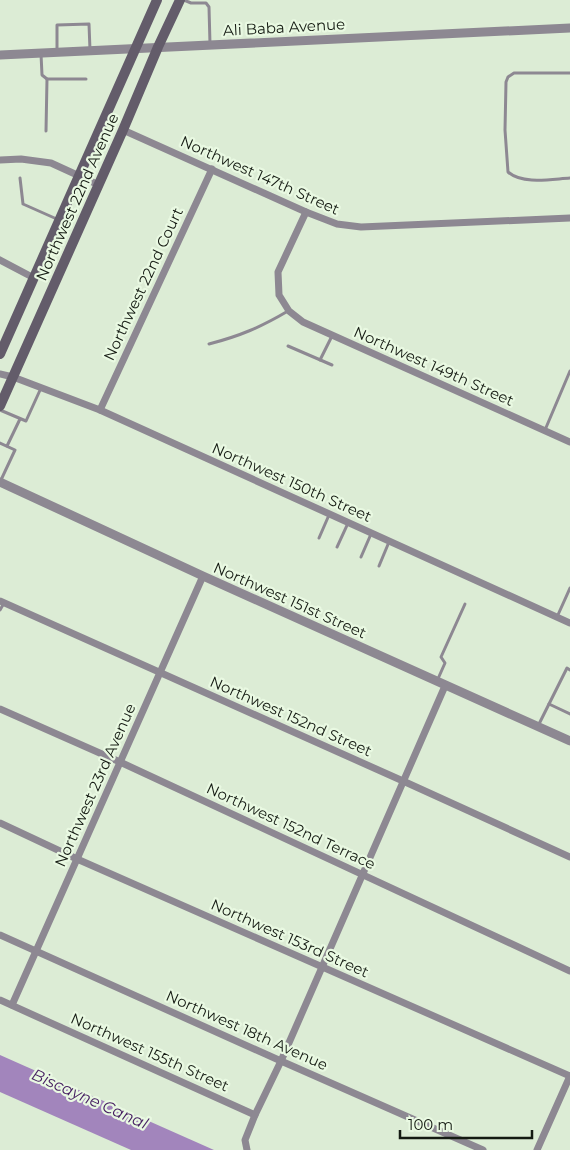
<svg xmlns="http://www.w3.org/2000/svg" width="570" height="1150" font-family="Montserrat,sans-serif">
<rect width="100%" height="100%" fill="#dcecd5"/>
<path fill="#a285bc" d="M 0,1055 L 214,1150 L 131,1150 L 0,1092 Z"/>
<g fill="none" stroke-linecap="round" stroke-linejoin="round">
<g stroke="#8d8892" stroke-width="3">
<path d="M 184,0 L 191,3 L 206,3 L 209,7 L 210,44"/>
<path d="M 57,51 L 57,25 L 89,24 L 90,50"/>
<path d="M 41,54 L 42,75 L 47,79"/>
<path d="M 570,73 L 514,73 L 508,77 L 506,82 L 505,130 L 508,172 C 523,185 552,179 570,178"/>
<path d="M 46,131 L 47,79 L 86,79"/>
<path d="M 20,178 L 23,204 L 59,220"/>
<path d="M 209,344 C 240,336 261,327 288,311"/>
<path d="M 288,346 L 332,365"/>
<path d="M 320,360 L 332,336"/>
<path d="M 0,410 L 26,421 L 41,388"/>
<path d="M 545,430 L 570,371"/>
<path d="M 0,443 L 15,450 L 0,482"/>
<path d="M 7,446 L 20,419"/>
<path d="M 319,538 L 329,515"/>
<path d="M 337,547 L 348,523"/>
<path d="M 361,557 L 371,534"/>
<path d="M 379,566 L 389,542"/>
<path d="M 0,610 L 4,603"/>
<path d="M 557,617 L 570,588"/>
<path d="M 437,681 L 445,663 L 441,657 L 465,604"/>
<path d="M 549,704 L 570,714"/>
<path d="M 538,726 L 567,668 L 570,670"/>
</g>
<g stroke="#8d8892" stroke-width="7">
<path d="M 123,130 L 306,212 L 337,224 L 361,227 L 570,218"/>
<path d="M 0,160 L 21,159 L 51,163 L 99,185"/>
<path d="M 306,212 L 278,272 L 279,295 L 289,311 L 303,322 L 570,442"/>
<path d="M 0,260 L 34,278"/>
<path d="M 0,374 L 13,377 L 100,410 L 570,623"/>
<path d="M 100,410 L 212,169"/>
<path d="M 0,601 L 403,781 L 570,857"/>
<path d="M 0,709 L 120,762 L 570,971"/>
<path d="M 0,823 L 77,859 L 570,1076"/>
<path d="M 0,935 L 281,1061 L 483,1150"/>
<path d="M 0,1000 L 255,1115"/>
<path d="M 12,1005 L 203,576"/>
<path d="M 247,1150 L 245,1140 L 255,1115 L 281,1061 L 445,686"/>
<path d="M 537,1150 L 570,1076"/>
</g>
<g stroke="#8d8892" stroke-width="9">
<path d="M 0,55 L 570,28"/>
<path d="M 0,482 L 203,576 L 570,741"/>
</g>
<g stroke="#635c6a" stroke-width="10">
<path d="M 0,354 L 157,0"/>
<path d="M 0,406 L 123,130 L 158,47 L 180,0"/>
</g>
</g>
<g text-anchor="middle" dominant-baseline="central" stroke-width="4.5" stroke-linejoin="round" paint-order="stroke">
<g font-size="15" fill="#141a12" stroke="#e9f9e2">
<text transform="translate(284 27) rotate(-3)">Ali Baba Avenue</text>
<text transform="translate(260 175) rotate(24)">Northwest 147th Street</text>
<text transform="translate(77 197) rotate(-66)">Northwest 22nd Avenue</text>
<text transform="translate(143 284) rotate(-65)">Northwest 22nd Court</text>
<text transform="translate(434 366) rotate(24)">Northwest 149th Street</text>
<text transform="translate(292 482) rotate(24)">Northwest 150th Street</text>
<text transform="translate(290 600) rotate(24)">Northwest 151st Street</text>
<text transform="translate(291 716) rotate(24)">Northwest 152nd Street</text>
<text transform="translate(95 785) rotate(-66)">Northwest 23rd Avenue</text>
<text transform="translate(291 826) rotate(25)">Northwest 152nd Terrace</text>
<text transform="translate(290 938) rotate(24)">Northwest 153rd Street</text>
<text transform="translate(247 1030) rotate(24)">Northwest 18th Avenue</text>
<text transform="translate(150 1052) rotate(24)">Northwest 155th Street</text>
</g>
<g font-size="16" font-style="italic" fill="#441c60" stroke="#e9f9e2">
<text transform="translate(90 1099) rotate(24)">Biscayne Canal</text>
</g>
</g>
<path d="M400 1130v8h132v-8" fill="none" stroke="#141a12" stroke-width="2.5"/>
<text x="408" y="1130" font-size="15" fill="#141a12" stroke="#e9f9e2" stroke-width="4" paint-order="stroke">100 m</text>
</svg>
